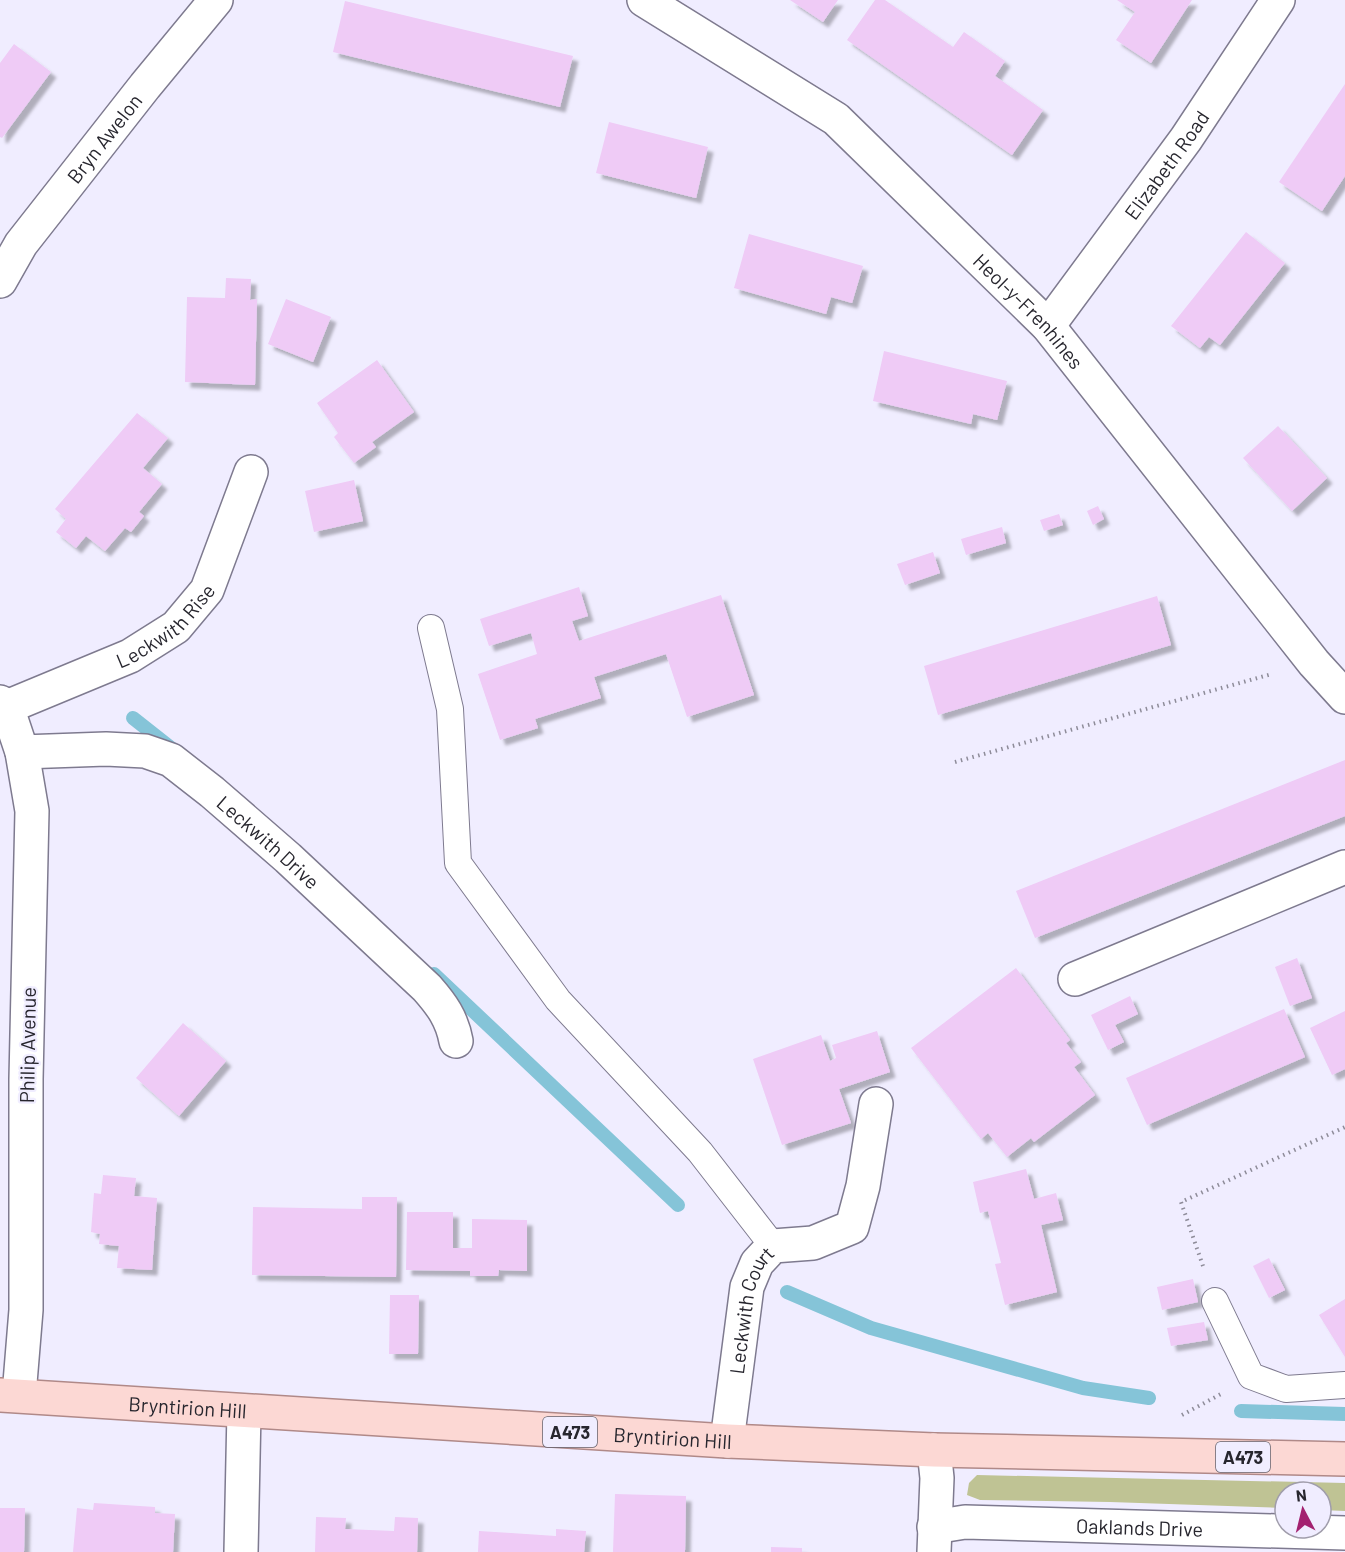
<svg xmlns="http://www.w3.org/2000/svg" width="1345" height="1552" font-family="Barlow,sans-serif">
<defs>
<filter id="shadow"><feDropShadow dx="5.5" dy="5.5" stdDeviation="1.5" flood-color="#0004"/></filter>
</defs>
<rect width="100%" height="100%" fill="#f0edff"/>
<path fill="#bfc394" d="M 977,1475 L 1345,1483 L 1345,1511 L 1321,1510 L 1321,1492 L 1285,1492 L 1285,1508 L 1110,1502 L 980,1500 L 967,1495 L 969,1483 Z"/>
<g fill="none" stroke-linecap="round" stroke-linejoin="round">
<g stroke="#85c4d8" stroke-width="14">
<path d="M 133,718 L 171,748"/>
<path d="M 434,974 L 678,1205"/>
<path d="M 787,1292 L 871,1328 L 1083,1388 L 1149,1398"/>
<path d="M 1241,1411 L 1345,1414"/>
</g>
</g>
<g fill="#efcbf6" filter="url(#shadow)">
<path d="M 790,0 L 838,0 L 823,22 Z"/>
<path d="M 875,0 L 885,0 L 953,47 L 964,32 L 1005,61 L 995,76 L 1043,110 L 1012,155 L 847,40 Z"/>
<path d="M 1117,0 L 1192,0 L 1151,63 L 1116,40 L 1135,12 Z"/>
<path d="M 345,1 L 573,56 L 560,107 L 333,52 Z"/>
<path d="M 14,44 L 51,72 L 2,138 L 0,137 L 0,63 Z"/>
<path d="M 1345,84 L 1345,176 L 1322,211 L 1279,182 Z"/>
<path d="M 609,122 L 708,147 L 696,198 L 596,173 Z"/>
<path d="M 1246,232 L 1285,263 L 1220,345 L 1209,337 L 1200,348 L 1171,326 Z"/>
<path d="M 749,234 L 863,266 L 852,303 L 831,297 L 826,314 L 734,288 Z"/>
<path d="M 226,278 L 251,279 L 250,300 L 257,299 L 255,385 L 185,382 L 187,297 L 225,298 Z"/>
<path d="M 286,299 L 331,317 L 313,362 L 268,344 Z"/>
<path d="M 884,351 L 1007,381 L 997,420 L 973,414 L 971,424 L 873,401 Z"/>
<path d="M 377,360 L 414,412 L 372,442 L 376,447 L 354,463 L 334,437 L 338,433 L 317,403 Z"/>
<path d="M 137,413 L 168,438 L 143,468 L 162,484 L 139,512 L 144,516 L 131,532 L 125,528 L 105,551 L 86,536 L 76,548 L 56,532 L 66,519 L 55,509 Z"/>
<path d="M 1278,426 L 1327,478 L 1292,511 L 1243,458 Z"/>
<path d="M 354,480 L 363,521 L 314,532 L 305,491 Z"/>
<path d="M 1098,506 L 1104,519 L 1093,525 L 1087,511 Z"/>
<path d="M 1059,514 L 1063,525 L 1044,531 L 1040,520 Z"/>
<path d="M 1002,527 L 1006,543 L 966,555 L 961,539 Z"/>
<path d="M 933,552 L 940,573 L 905,585 L 897,564 Z"/>
<path d="M 579,587 L 588,616 L 572,621 L 579,641 L 721,595 L 754,695 L 687,717 L 666,654 L 594,677 L 601,698 L 535,719 L 538,728 L 500,740 L 478,674 L 537,654 L 531,633 L 489,646 L 480,619 Z"/>
<path d="M 1157,596 L 1171,645 L 938,715 L 924,666 Z"/>
<path d="M 1345,760 L 1345,816 L 1035,938 L 1016,891 Z"/>
<path d="M 1297,958 L 1312,998 L 1290,1006 L 1275,967 Z"/>
<path d="M 1016,968 L 1070,1040 L 1066,1043 L 1081,1062 L 1074,1067 L 1095,1095 L 1034,1142 L 1031,1138 L 1007,1157 L 988,1133 L 981,1139 L 911,1048 Z"/>
<path d="M 1130,996 L 1138,1014 L 1115,1025 L 1124,1042 L 1108,1050 L 1091,1015 Z"/>
<path d="M 1284,1009 L 1305,1057 L 1147,1125 L 1126,1078 Z"/>
<path d="M 1345,1011 L 1345,1069 L 1332,1075 L 1310,1028 Z"/>
<path d="M 183,1023 L 226,1061 L 179,1116 L 136,1078 Z"/>
<path d="M 877,1031 L 890,1072 L 839,1089 L 851,1123 L 782,1145 L 753,1059 L 821,1035 L 830,1061 L 836,1058 L 832,1045 Z"/>
<path d="M 1026,1169 L 1034,1199 L 1056,1193 L 1063,1220 L 1041,1225 L 1057,1292 L 1005,1305 L 995,1264 L 1001,1263 L 988,1211 L 980,1213 L 973,1182 Z"/>
<path d="M 103,1175 L 136,1178 L 134,1196 L 157,1198 L 152,1270 L 117,1268 L 119,1246 L 99,1244 L 100,1234 L 91,1232 L 94,1193 L 101,1194 Z"/>
<path d="M 362,1197 L 397,1197 L 396,1277 L 252,1275 L 253,1207 L 362,1209 Z"/>
<path d="M 407,1212 L 453,1212 L 453,1248 L 472,1248 L 472,1219 L 527,1220 L 527,1271 L 499,1270 L 498,1276 L 470,1276 L 470,1271 L 406,1270 Z"/>
<path d="M 1269,1258 L 1285,1290 L 1269,1298 L 1253,1266 Z"/>
<path d="M 1193,1279 L 1198,1302 L 1162,1310 L 1157,1287 Z"/>
<path d="M 390,1295 L 419,1295 L 418,1354 L 389,1354 Z"/>
<path d="M 1345,1299 L 1345,1357 L 1319,1315 Z"/>
<path d="M 1204,1322 L 1208,1340 L 1171,1346 L 1167,1328 Z"/>
<path d="M 615,1494 L 686,1496 L 685,1552 L 613,1552 Z"/>
<path d="M 94,1503 L 155,1507 L 155,1513 L 175,1514 L 173,1552 L 73,1552 L 77,1508 L 93,1510 Z"/>
<path d="M 0,1508 L 25,1508 L 24,1552 L 0,1552 Z"/>
<path d="M 316,1517 L 346,1518 L 345,1529 L 394,1531 L 395,1517 L 418,1518 L 417,1552 L 315,1552 Z"/>
<path d="M 556,1529 L 586,1531 L 584,1552 L 478,1552 L 479,1531 L 556,1536 Z"/>
<path d="M 771,1547 L 802,1548 L 802,1552 L 771,1552 Z"/>
</g>
<g fill="none" stroke-linecap="round" stroke-linejoin="round">
<g stroke="#7e7a8f" stroke-width="28">
<g id="lane">
<path d="M 431,628 L 450,709 L 458,863 L 558,1000 L 700,1152 L 773,1246"/>
<path d="M 1215,1301 L 1251,1376 L 1286,1389 L 1345,1385"/>
</g>
</g>
<g stroke="#7e7a8f" stroke-width="36">
<g id="street">
<path id="s1" d="M 644,0 L 836,119 L 1048,326 L 1314,663 L 1345,697"/>
<path id="s2" d="M 0,281 L 21,244 L 145,86 L 216,0"/>
<path id="s3" d="M 1048,326 L 1186,139 L 1278,0"/>
<path d="M 0,702 L 7,707 L 22,752 L 32,811 L 26,1079 L 26,1310 L 19,1395"/>
<path id="s4" d="M 7,707 L 130,656 L 176,627 L 207,590 L 251,472"/>
<path id="s5" d="M 22,752 L 106,749 L 145,751 L 171,760 L 212,792 L 288,858 L 427,988 C 442,1005 452,1019 456,1041"/>
<path d="M 1075,979 L 1345,867"/>
<path id="s6" d="M 727,1441 L 747,1287 L 757,1263 L 773,1246 L 813,1243 L 852,1227 L 863,1186 L 876,1104"/>
<path d="M 934,1450 L 937,1478 L 934,1552"/>
<path id="s7" d="M 934,1527 L 965,1522 L 1345,1533"/>
<path d="M 241,1552 L 244,1411"/>
</g>
</g>
<g stroke="#b08988" stroke-width="36">
<g id="primary">
<path id="s8" d="M 0,1395 L 727,1441 L 934,1450 L 1345,1459"/>
</g>
</g>
<g stroke="#8e8c99" stroke-width="4" stroke-dasharray="1.5 4.5" stroke-linecap="butt">
<path d="M 955,762 L 1272,674"/>
<path d="M 1203,1266 L 1181,1202 L 1345,1127"/>
<path d="M 1182,1415 L 1221,1394"/>
</g>
<use href="#lane" stroke="#fff" stroke-width="26"/>
<use href="#street" stroke="#fff" stroke-width="33"/>
<use href="#primary" stroke="#fcd8d4" stroke-width="33"/>
</g>
<g text-anchor="middle" dominant-baseline="central" stroke-width="4.5" stroke-linejoin="round" paint-order="stroke">
<g fill="#f0edff" stroke="#63626d" stroke-width="1.5">
<rect x="543" y="1417" width="54" height="30" rx="4.5"/>
<rect x="1216" y="1442" width="54" height="30" rx="4.5"/>
</g>
<g font-size="18" font-weight="bold" fill="#27262e">
<text x="570" y="1432">A473</text>
<text x="1243" y="1457">A473</text>
</g>
<g font-size="20" fill="#27262e" stroke="#f0edff">
<text stroke="none"><textPath href="#s2" startOffset="177">Bryn Awelon</textPath></text>
<text stroke="none"><textPath href="#s3" startOffset="200">Elizabeth Road</textPath></text>
<text stroke="none"><textPath href="#s1" startOffset="498">Heol-y-Frenhines</textPath></text>
<text stroke="none"><textPath href="#s4" startOffset="180">Leckwith Rise</textPath></text>
<text stroke="none"><textPath href="#s5" startOffset="278">Leckwith Drive</textPath></text>
<text transform="translate(27 1045) rotate(-89)">Philip Avenue</text>
<text stroke="none"><textPath href="#s6" startOffset="134">Leckwith Court</textPath></text>
<text stroke="none"><textPath href="#s8" startOffset="188">Bryntirion Hill</textPath></text>
<text stroke="none"><textPath href="#s8" startOffset="674">Bryntirion Hill</textPath></text>
<text stroke="none"><textPath href="#s7" startOffset="206">Oaklands Drive</textPath></text>
</g>
</g>
<g transform="translate(1303 1510) rotate(353)"><circle r="28" fill="#f0edff" stroke="#a09dab" stroke-width="1.5"/>
<path d="M0-4.5L10 22L0 15L-10 22Z" fill="#a32170"/>
<text y="-9" font-size="16" font-weight="bold" text-anchor="middle" fill="#27262e">N</text>
</g>
</svg>
